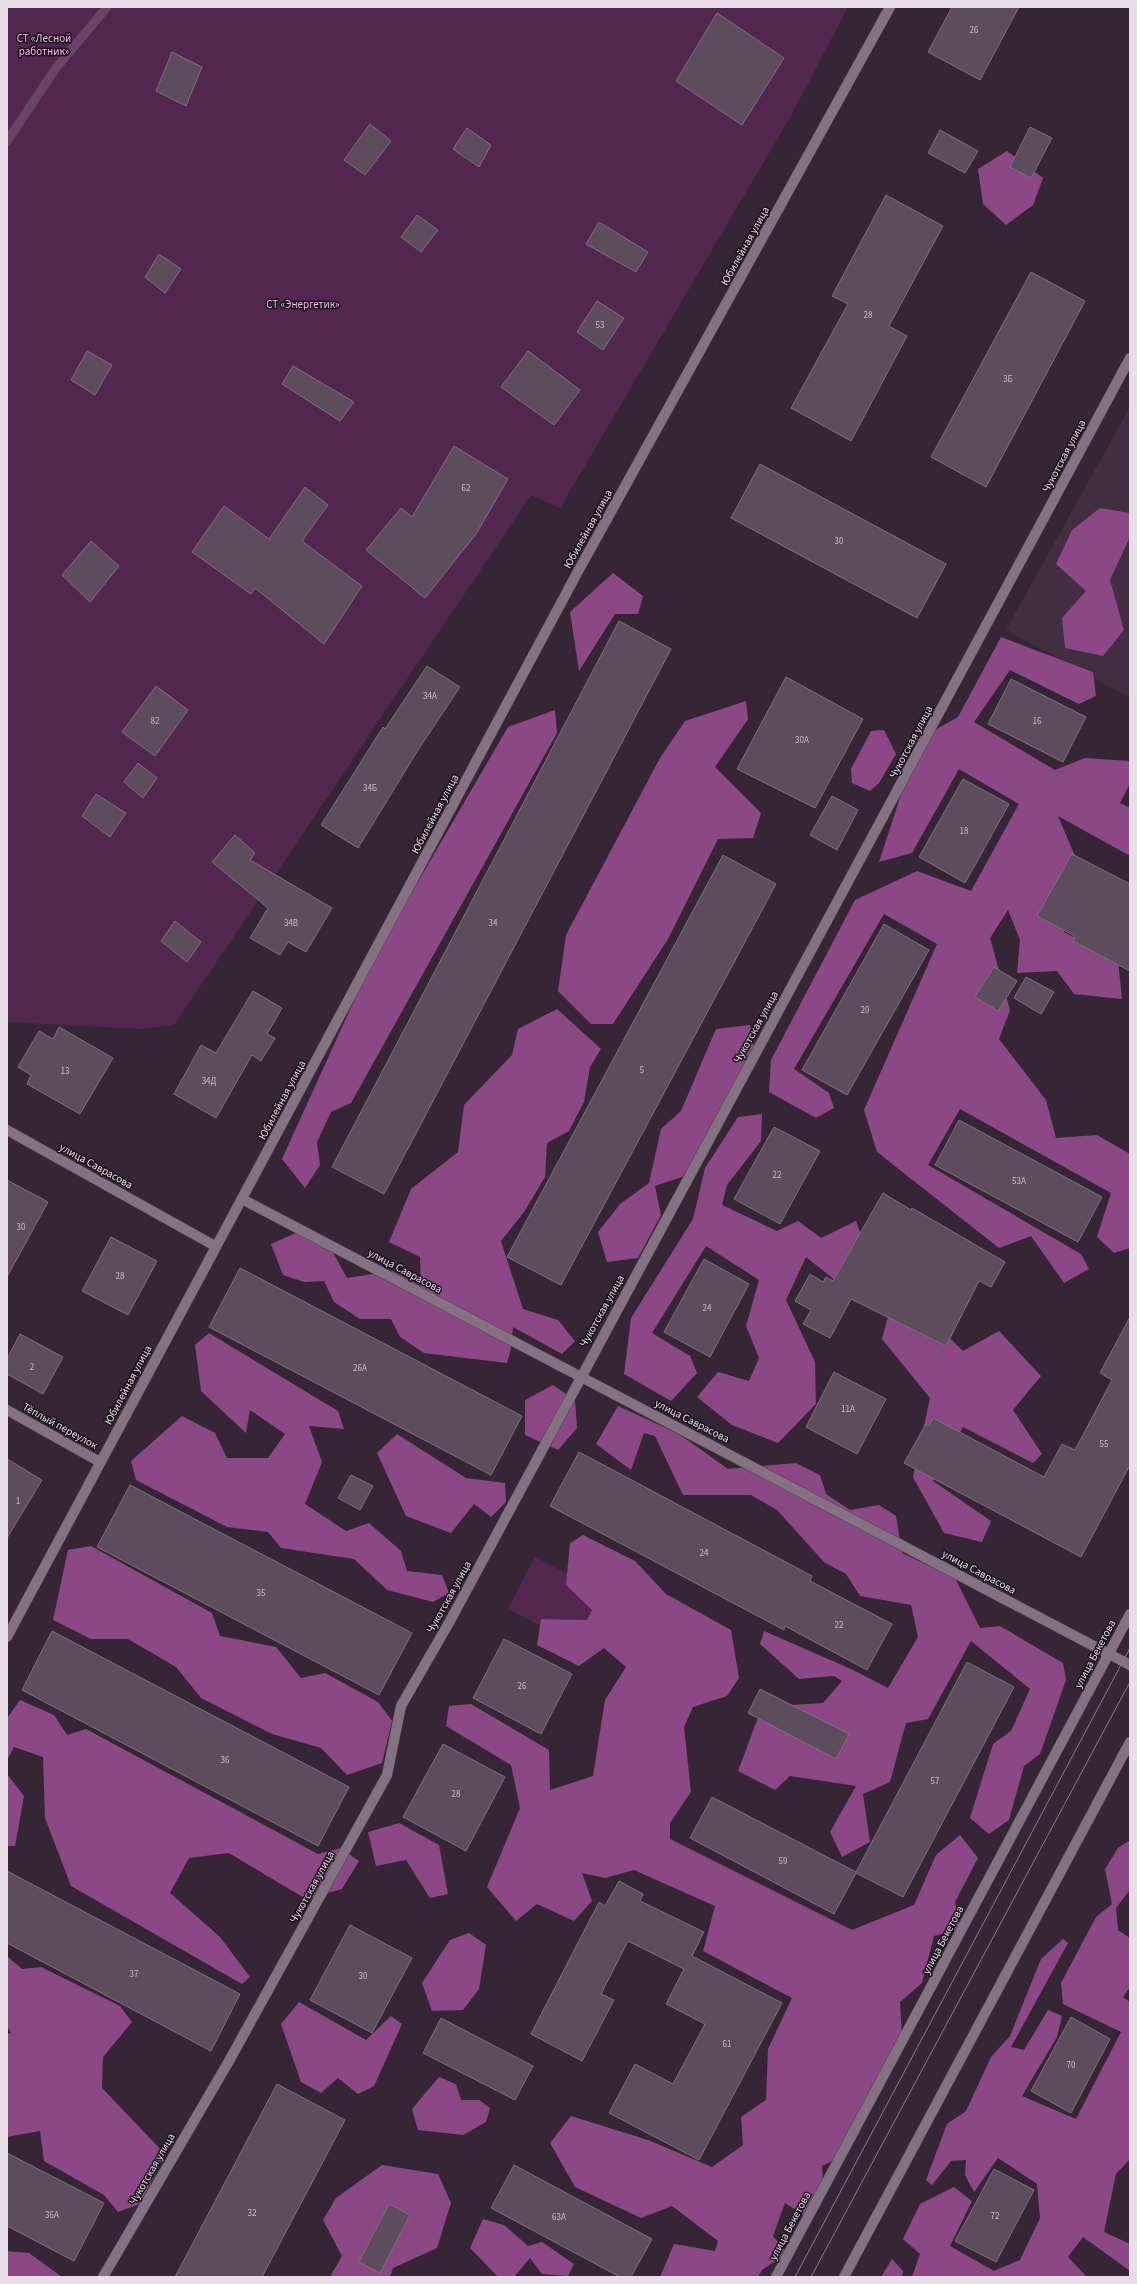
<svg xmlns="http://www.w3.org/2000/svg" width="1137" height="2284" font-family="'Source Sans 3',sans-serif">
<rect width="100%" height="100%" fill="#362635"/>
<path fill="#432d41" d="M 1130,407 L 1130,698 L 1006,630 Z"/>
<g fill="#52264f">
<path d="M 7,7 L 848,7 L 792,114 L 560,508 L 531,495 L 174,1025 L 141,1029 L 7,1022 Z"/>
<path d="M 535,1557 L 615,1598 L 587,1650 L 508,1609 Z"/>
</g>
<g fill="#8c4787">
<path d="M 1007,151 L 1043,178 L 1033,205 L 1006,225 L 983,204 L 978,169 Z"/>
<path d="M 1100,508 L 1130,513 L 1130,537 L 1110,580 L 1124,630 L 1103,656 L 1065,648 L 1062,618 L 1086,591 L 1056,564 L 1072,530 Z"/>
<path d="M 613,573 L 643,596 L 638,614 L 615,614 L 579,671 L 570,612 Z"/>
<path d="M 1001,637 L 1093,672 L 1096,696 L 1079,704 L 1010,670 L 974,722 L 1055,770 L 1085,758 L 1130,761 L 1130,784 L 1120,803 L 1130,808 L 1130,856 L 1058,816 L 1075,856 L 1061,882 L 1064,932 L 1118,960 L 1122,999 L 1074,994 L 1057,971 L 1017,973 L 1020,940 L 1008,910 L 990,938 L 1010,1010 L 999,1039 L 1046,1100 L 1056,1138 L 1097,1135 L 1130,1154 L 1130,1248 L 1114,1253 L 1097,1237 L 1111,1193 L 960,1109 L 928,1165 L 1081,1254 L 1089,1269 L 1064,1283 L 1031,1236 L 999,1248 L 877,1152 L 864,1110 L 937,944 L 884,914 L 794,1069 L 829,1093 L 834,1108 L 816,1118 L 769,1092 L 771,1060 L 855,900 L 917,871 L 971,891 L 1019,804 L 959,769 L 912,853 L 879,862 L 919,739 L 958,717 Z"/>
<path d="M 746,701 L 748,719 L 715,767 L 761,813 L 753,838 L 718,839 L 668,939 L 613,1024 L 591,1024 L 558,991 L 566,935 L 660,758 L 685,721 Z"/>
<path d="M 555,710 L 557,733 L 351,1103 L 331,1112 L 317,1142 L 320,1165 L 305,1188 L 282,1159 L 373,959 L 508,727 Z"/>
<path d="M 884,730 L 896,754 L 879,783 L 870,791 L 852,783 L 851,769 L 871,731 Z"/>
<path d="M 557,1009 L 601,1049 L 590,1067 L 584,1102 L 569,1131 L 547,1143 L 545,1177 L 524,1212 L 501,1241 L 523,1309 L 558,1320 L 575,1341 L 562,1354 L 513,1327 L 511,1349 L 507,1363 L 424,1353 L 400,1337 L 391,1319 L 360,1319 L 334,1302 L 324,1281 L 304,1282 L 283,1275 L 271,1244 L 307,1228 L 324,1236 L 347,1278 L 393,1271 L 421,1286 L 420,1257 L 389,1242 L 411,1189 L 458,1152 L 464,1105 L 512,1055 L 518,1029 Z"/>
<path d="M 750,1025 L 756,1058 L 733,1099 L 682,1177 L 655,1186 L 661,1215 L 638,1258 L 607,1262 L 598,1232 L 620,1204 L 649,1183 L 661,1129 L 681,1111 L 716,1029 Z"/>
<path d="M 762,1114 L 761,1141 L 727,1185 L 722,1205 L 777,1231 L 798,1221 L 821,1238 L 856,1221 L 872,1266 L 840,1284 L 806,1257 L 786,1300 L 815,1362 L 816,1404 L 778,1443 L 732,1425 L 697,1397 L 718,1372 L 749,1381 L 759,1358 L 746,1326 L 759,1280 L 706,1246 L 652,1333 L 690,1356 L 697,1373 L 671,1401 L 624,1374 L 631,1318 L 693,1219 L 705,1168 L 738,1117 Z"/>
<path d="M 923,1312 L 963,1351 L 999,1331 L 1041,1376 L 1013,1410 L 1042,1454 L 1033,1463 L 963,1427 L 933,1481 L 991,1521 L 982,1542 L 944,1533 L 913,1477 L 930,1398 L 882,1339 L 889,1313 Z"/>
<path d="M 209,1333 L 338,1411 L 344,1429 L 309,1426 L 322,1462 L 305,1504 L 346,1531 L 369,1523 L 401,1551 L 407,1571 L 442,1575 L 449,1593 L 433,1602 L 387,1590 L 354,1559 L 281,1548 L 268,1532 L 227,1527 L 136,1480 L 131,1461 L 182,1416 L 215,1433 L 227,1458 L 268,1458 L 285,1434 L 250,1410 L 246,1433 L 201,1391 L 195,1345 Z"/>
<path d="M 553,1385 L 575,1400 L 577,1428 L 558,1450 L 525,1435 L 525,1400 Z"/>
<path d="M 618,1406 L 679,1434 L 728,1469 L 796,1463 L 820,1475 L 826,1494 L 850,1510 L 879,1505 L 896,1516 L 902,1553 L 955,1578 L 980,1628 L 1000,1626 L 1063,1663 L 1066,1680 L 1040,1754 L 1024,1766 L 1009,1820 L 989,1834 L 970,1818 L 993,1744 L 1011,1731 L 1030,1689 L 971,1641 L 928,1719 L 906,1723 L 890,1782 L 863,1794 L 870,1842 L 842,1857 L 830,1832 L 856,1786 L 790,1776 L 775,1790 L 738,1771 L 762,1707 L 823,1703 L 842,1681 L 834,1676 L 799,1679 L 760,1644 L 764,1631 L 851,1669 L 888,1688 L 918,1637 L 911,1605 L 860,1596 L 846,1574 L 824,1562 L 777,1510 L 751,1495 L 683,1495 L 655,1436 L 644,1433 L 631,1470 L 596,1444 Z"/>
<path d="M 397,1434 L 466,1478 L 505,1483 L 506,1502 L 491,1517 L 474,1504 L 451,1533 L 406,1516 L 377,1453 Z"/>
<path d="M 583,1535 L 635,1561 L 666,1594 L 731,1630 L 739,1678 L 727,1696 L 693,1707 L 684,1727 L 691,1792 L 670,1823 L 670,1839 L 852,1930 L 914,1905 L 936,1855 L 960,1835 L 978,1858 L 955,1902 L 960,1929 L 934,1936 L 922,1983 L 900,2002 L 902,2038 L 844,2155 L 822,2166 L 824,2197 L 808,2218 L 785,2203 L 773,2236 L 787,2253 L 762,2270 L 758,2277 L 660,2277 L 674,2244 L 715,2251 L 718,2241 L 672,2206 L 641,2218 L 575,2187 L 550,2143 L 571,2116 L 648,2140 L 712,2167 L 743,2145 L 741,2117 L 766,2100 L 768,2049 L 792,1998 L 703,1951 L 715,1906 L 634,1870 L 605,1878 L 582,1873 L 592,1901 L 574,1921 L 537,1904 L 516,1921 L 487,1887 L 520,1808 L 511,1765 L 446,1726 L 449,1706 L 471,1704 L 549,1750 L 550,1790 L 593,1776 L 605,1700 L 626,1667 L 604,1648 L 579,1666 L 537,1645 L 541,1619 L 587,1620 L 592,1610 L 566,1585 L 570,1543 Z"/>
<path d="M 91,1546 L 212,1613 L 220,1636 L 276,1647 L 301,1678 L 325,1673 L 378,1702 L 392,1721 L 382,1763 L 347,1775 L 321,1748 L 272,1734 L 201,1698 L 176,1667 L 128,1639 L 91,1639 L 53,1620 L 68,1550 Z"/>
<path d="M 20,1700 L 54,1715 L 67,1735 L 86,1729 L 318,1854 L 341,1848 L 359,1861 L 342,1889 L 306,1899 L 229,1853 L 189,1858 L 170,1893 L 220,1937 L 250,1977 L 242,1984 L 71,1886 L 45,1818 L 43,1757 L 14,1747 L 7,1760 L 7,1718 Z"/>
<path d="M 7,1774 L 24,1796 L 15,1846 L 7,1846 Z"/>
<path d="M 399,1823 L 439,1845 L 448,1894 L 430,1898 L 406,1860 L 376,1866 L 368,1832 Z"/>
<path d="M 1130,1840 L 1130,1890 L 1116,1908 L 1118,1930 L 1130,1938 L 1130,1987 L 1123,1997 L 1130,2002 L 1130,2159 L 1116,2174 L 1104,2232 L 1130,2244 L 1130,2271 L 1083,2237 L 1068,2257 L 1087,2277 L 912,2277 L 920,2254 L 903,2239 L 920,2204 L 954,2187 L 972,2201 L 950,2246 L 994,2271 L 1020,2260 L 1040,2218 L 1037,2184 L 998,2158 L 974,2192 L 965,2175 L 966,2160 L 951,2161 L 932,2185 L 926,2180 L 947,2124 L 966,2111 L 991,2057 L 1010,2036 L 1041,1959 L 1063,1939 L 1068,1943 L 1011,2047 L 1024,2050 L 1048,2010 L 1062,2016 L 1057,2037 L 1022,2096 L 1076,2119 L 1121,2032 L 1063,2004 L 1061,1983 L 1096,1917 L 1112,1904 L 1105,1869 L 1118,1848 Z"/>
<path d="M 469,1933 L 486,1945 L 479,1989 L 463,2010 L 432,2011 L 422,1983 L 450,1940 Z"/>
<path d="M 7,1956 L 22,1969 L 41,1967 L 120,2006 L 132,2022 L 103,2057 L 102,2088 L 165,2154 L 140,2204 L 118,2212 L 104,2195 L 44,2161 L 40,2131 L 7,2137 L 7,2034 L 11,2033 L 7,2026 Z"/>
<path d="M 299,2002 L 366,2040 L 391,2016 L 402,2024 L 374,2086 L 358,2094 L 338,2078 L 321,2093 L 301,2082 L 281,2024 Z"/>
<path d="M 439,2077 L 456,2084 L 461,2100 L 479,2100 L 490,2108 L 486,2122 L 463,2135 L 418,2130 L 412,2109 Z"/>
<path d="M 382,2165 L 438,2174 L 451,2203 L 437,2248 L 393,2268 L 390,2277 L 330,2277 L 342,2256 L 323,2220 L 336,2198 Z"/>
<path d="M 483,2219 L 504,2225 L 528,2246 L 542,2242 L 574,2264 L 568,2276 L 542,2274 L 530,2258 L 514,2277 L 498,2277 L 470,2248 Z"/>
<path d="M 7,2251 L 29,2253 L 62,2277 L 7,2277 Z"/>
<path d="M 892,2259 L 903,2271 L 902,2277 L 881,2277 Z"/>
</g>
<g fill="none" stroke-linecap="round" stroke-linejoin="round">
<path stroke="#694368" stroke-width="9" d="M 7,141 L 56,68 L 107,7"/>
</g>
<g fill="#5d4c5c" stroke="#806d7e">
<path d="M 952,7 L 1019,7 L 980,80 L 928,52 Z"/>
<path d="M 717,13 L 784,58 L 742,125 L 676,81 Z"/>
<path d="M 172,52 L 202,67 L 186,106 L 156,91 Z"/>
<path d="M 370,124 L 391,141 L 365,175 L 344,160 Z"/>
<path d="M 1030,127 L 1052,138 L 1031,178 L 1010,167 Z"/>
<path d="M 467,128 L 491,145 L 479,167 L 453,149 Z"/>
<path d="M 940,130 L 978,151 L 965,173 L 928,153 Z"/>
<path d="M 886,195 L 943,226 L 889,326 L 907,336 L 851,441 L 791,408 L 848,304 L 832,296 Z"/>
<path d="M 417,215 L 438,230 L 421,252 L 401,237 Z"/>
<path d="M 599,222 L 648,252 L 636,272 L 586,244 Z"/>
<path d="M 159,254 L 181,269 L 165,293 L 145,277 Z"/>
<path d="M 1031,272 L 1085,301 L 986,487 L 931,457 Z"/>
<path d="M 597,301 L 624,318 L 603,350 L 577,332 Z"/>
<path d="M 87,351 L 112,365 L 95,395 L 71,380 Z"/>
<path d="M 528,351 L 580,390 L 554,425 L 501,387 Z"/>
<path d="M 293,366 L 354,402 L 340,421 L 282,384 Z"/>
<path d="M 454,446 L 508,479 L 476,534 L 425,598 L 366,550 L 401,508 L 412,517 Z"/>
<path d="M 760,464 L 946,564 L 917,618 L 731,518 Z"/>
<path d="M 305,487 L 328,505 L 302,541 L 362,586 L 324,644 L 255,588 L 251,594 L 192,552 L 224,506 L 269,539 Z"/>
<path d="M 91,541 L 119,566 L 90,602 L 62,575 Z"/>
<path d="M 619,621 L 671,649 L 384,1194 L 332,1167 Z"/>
<path d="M 427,666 L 460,687 L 418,750 L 358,848 L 321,825 L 383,727 L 385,729 Z"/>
<path d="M 786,677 L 863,719 L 815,808 L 737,769 Z"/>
<path d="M 1011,679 L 1086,717 L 1063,762 L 988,724 Z"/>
<path d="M 156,686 L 188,710 L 155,756 L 122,732 Z"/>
<path d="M 138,763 L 157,778 L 143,798 L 124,782 Z"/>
<path d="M 963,779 L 1009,804 L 965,883 L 919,857 Z"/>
<path d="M 96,794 L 126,813 L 110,837 L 82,816 Z"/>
<path d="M 832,796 L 858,810 L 837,850 L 810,835 Z"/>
<path d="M 235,835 L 255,853 L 250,860 L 332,908 L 306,952 L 288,942 L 280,955 L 250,938 L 268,908 L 212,862 Z"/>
<path d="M 1072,854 L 1130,884 L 1130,971 L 1073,941 L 1075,936 L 1037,916 Z"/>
<path d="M 723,855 L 776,884 L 561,1285 L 507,1257 Z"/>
<path d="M 175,921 L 201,942 L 187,962 L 161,941 Z"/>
<path d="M 884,924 L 929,950 L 847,1095 L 802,1070 Z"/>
<path d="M 994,967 L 1017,981 L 998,1011 L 975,997 Z"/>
<path d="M 1026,977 L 1054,992 L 1041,1014 L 1014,998 Z"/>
<path d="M 253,991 L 282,1008 L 267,1034 L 275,1038 L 261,1061 L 252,1055 L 216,1118 L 174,1094 L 201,1045 L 216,1053 Z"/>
<path d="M 59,1027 L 113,1058 L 80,1114 L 27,1084 L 31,1075 L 18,1067 L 39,1031 L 53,1039 Z"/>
<path d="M 959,1120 L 1102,1197 L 1078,1242 L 935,1165 Z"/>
<path d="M 774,1127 L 820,1151 L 780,1224 L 734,1199 Z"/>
<path d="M 7,1180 L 48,1202 L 7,1277 Z"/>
<path d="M 883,1193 L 911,1210 L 912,1208 L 1005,1262 L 991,1287 L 979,1281 L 946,1346 L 851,1299 L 830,1338 L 803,1324 L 811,1310 L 795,1301 L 810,1274 L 823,1282 L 826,1277 L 833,1281 Z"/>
<path d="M 111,1237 L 157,1261 L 128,1315 L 82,1291 Z"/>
<path d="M 704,1259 L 749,1284 L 710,1357 L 664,1332 Z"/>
<path d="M 240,1268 L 522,1416 L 491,1475 L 209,1327 Z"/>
<path d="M 1130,1317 L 1130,1465 L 1081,1557 L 904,1463 L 926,1424 L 929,1426 L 933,1418 L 1044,1477 L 1062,1444 L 1075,1450 L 1112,1380 L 1100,1373 Z"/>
<path d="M 20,1334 L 63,1357 L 43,1394 L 7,1374 L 7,1359 Z"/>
<path d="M 834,1372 L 886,1399 L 857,1454 L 806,1427 Z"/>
<path d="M 579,1452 L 812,1576 L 810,1581 L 892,1624 L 867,1670 L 785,1626 L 784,1630 L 550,1506 Z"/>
<path d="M 7,1459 L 42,1480 L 7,1538 Z"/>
<path d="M 351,1475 L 373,1486 L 360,1510 L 338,1498 Z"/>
<path d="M 130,1485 L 412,1633 L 379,1695 L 97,1547 Z"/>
<path d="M 52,1631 L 349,1787 L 318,1846 L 22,1690 Z"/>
<path d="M 504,1639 L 572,1674 L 541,1734 L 473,1698 Z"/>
<path d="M 967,1662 L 1014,1687 L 903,1897 L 856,1873 L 834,1914 L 690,1838 L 712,1797 L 856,1872 Z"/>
<path d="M 760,1689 L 849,1734 L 836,1759 L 748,1713 Z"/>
<path d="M 443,1744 L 505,1777 L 466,1851 L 403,1817 Z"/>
<path d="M 7,1871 L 240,1994 L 211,2051 L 7,1943 Z"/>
<path d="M 619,1881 L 643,1894 L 640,1901 L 704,1932 L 692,1956 L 782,2003 L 699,2160 L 609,2113 L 635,2064 L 673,2084 L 705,2024 L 666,2004 L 684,1969 L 628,1941 L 601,1994 L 614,2000 L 582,2061 L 531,2034 L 599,1902 L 605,1906 Z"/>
<path d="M 350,1925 L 412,1958 L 372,2033 L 310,2000 Z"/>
<path d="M 1071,2017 L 1110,2039 L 1071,2113 L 1031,2091 Z"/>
<path d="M 441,2018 L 533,2066 L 515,2100 L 423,2053 Z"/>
<path d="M 277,2084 L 345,2120 L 262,2277 L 175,2277 Z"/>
<path d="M 7,2153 L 104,2203 L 74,2261 L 7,2226 Z"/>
<path d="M 514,2165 L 652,2239 L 631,2277 L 620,2277 L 491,2208 Z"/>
<path d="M 994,2169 L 1034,2190 L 996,2262 L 955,2241 Z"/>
<path d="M 389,2204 L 410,2215 L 380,2273 L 359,2262 Z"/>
</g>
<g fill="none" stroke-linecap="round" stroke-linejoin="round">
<g stroke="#4e414d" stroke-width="11">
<g id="minor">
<path d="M 7,1130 L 215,1246"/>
<path d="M 242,1199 L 1109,1654"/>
<path d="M 7,1410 L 100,1462"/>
<path d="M 7,1637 L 576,575 L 890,7"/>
<path d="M 103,2277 L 229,2061 L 387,1775 L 401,1706 L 450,1621 L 1130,358"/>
</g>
</g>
<g stroke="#4e414d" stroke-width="11">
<path id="tertiary" d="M 1109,1654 L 1130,1665"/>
</g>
<g stroke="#4e414d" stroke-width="11">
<g id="secondary">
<path d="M 776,2277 L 1130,1614"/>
<path d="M 844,2277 L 1130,1742"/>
</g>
</g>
<use href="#minor" stroke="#847182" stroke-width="10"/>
<use href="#tertiary" stroke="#847182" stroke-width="10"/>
<use href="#secondary" stroke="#847182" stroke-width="10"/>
<g stroke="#897b87" stroke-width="1">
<path d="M 795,2277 L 1130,1648"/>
<path d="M 811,2277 L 1130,1682"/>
</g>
</g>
<g text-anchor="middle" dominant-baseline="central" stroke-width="3" stroke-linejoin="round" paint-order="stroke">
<g font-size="9" fill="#c6bac4">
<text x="974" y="30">26</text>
<text x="868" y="315">28</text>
<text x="600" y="325">53</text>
<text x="1008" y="379">3Б</text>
<text x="466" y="488">62</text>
<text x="839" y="541">30</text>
<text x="430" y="696">34А</text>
<text x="155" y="721">82</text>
<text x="1037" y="721">16</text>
<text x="802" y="740">30А</text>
<text x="370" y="788">34Б</text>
<text x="964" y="831">18</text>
<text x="291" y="923">34В</text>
<text x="493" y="923">34</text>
<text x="865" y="1010">20</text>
<text x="642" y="1070">5</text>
<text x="65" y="1071">13</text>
<text x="209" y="1081">34Д</text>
<text x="777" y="1175">22</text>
<text x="1019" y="1181">53А</text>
<text x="21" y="1227">30</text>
<text x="120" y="1276">28</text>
<text x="707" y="1308">24</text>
<text x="32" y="1367">2</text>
<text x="360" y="1368">26А</text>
<text x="848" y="1409">11А</text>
<text x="1104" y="1444">55</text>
<text x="18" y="1501">1</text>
<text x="704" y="1553">24</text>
<text x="261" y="1593">35</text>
<text x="839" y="1625">22</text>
<text x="522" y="1686">26</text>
<text x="225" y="1760">36</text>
<text x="935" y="1781">57</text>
<text x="456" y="1794">28</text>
<text x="783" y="1861">59</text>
<text x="134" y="1974">37</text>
<text x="363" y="1976">30</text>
<text x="727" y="2044">61</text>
<text x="1071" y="2065">70</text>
<text x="252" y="2213">32</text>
<text x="52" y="2215">36А</text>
<text x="995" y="2216">72</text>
<text x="559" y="2217">63А</text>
</g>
<g font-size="11" fill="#f8bff2" stroke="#191219">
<text x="44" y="38">СТ «Лесной<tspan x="44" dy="13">работник»</tspan></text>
<text x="303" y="304">СТ «Энергетик»</text>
</g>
<g font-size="11" fill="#e9dee7" stroke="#191219">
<text transform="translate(745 246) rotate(-61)">Юбилейная улица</text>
<text transform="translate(1064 456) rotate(-62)">Чукотская улица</text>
<text transform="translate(588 529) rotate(-61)">Юбилейная улица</text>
<text transform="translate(911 742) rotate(-62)">Чукотская улица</text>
<text transform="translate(435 814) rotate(-62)">Юбилейная улица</text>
<text transform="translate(756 1027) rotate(-61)">Чукотская улица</text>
<text transform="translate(282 1100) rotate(-62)">Юбилейная улица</text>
<text transform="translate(96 1166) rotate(29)">улица Саврасова</text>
<text transform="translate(405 1271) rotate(28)">улица Саврасова</text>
<text transform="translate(602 1311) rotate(-61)">Чукотская улица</text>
<text transform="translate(128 1385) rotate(-62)">Юбилейная улица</text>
<text transform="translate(692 1421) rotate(27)">улица Саврасова</text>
<text transform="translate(60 1426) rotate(29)">Тёплый переулок</text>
<text transform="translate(979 1572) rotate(28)">улица Саврасова</text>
<text transform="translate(449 1597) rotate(-61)">Чукотская улица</text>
<text transform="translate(1095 1654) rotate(-62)">улица Бекетова</text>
<text transform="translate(312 1887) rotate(-61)">Чукотская улица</text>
<text transform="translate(943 1940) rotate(-62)">улица Бекетова</text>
<text transform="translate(152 2169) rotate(-60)">Чукотская улица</text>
<text transform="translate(790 2226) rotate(-62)">улица Бекетова</text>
</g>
</g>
<rect width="1137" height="2284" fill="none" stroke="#e9dee7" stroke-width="16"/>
</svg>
